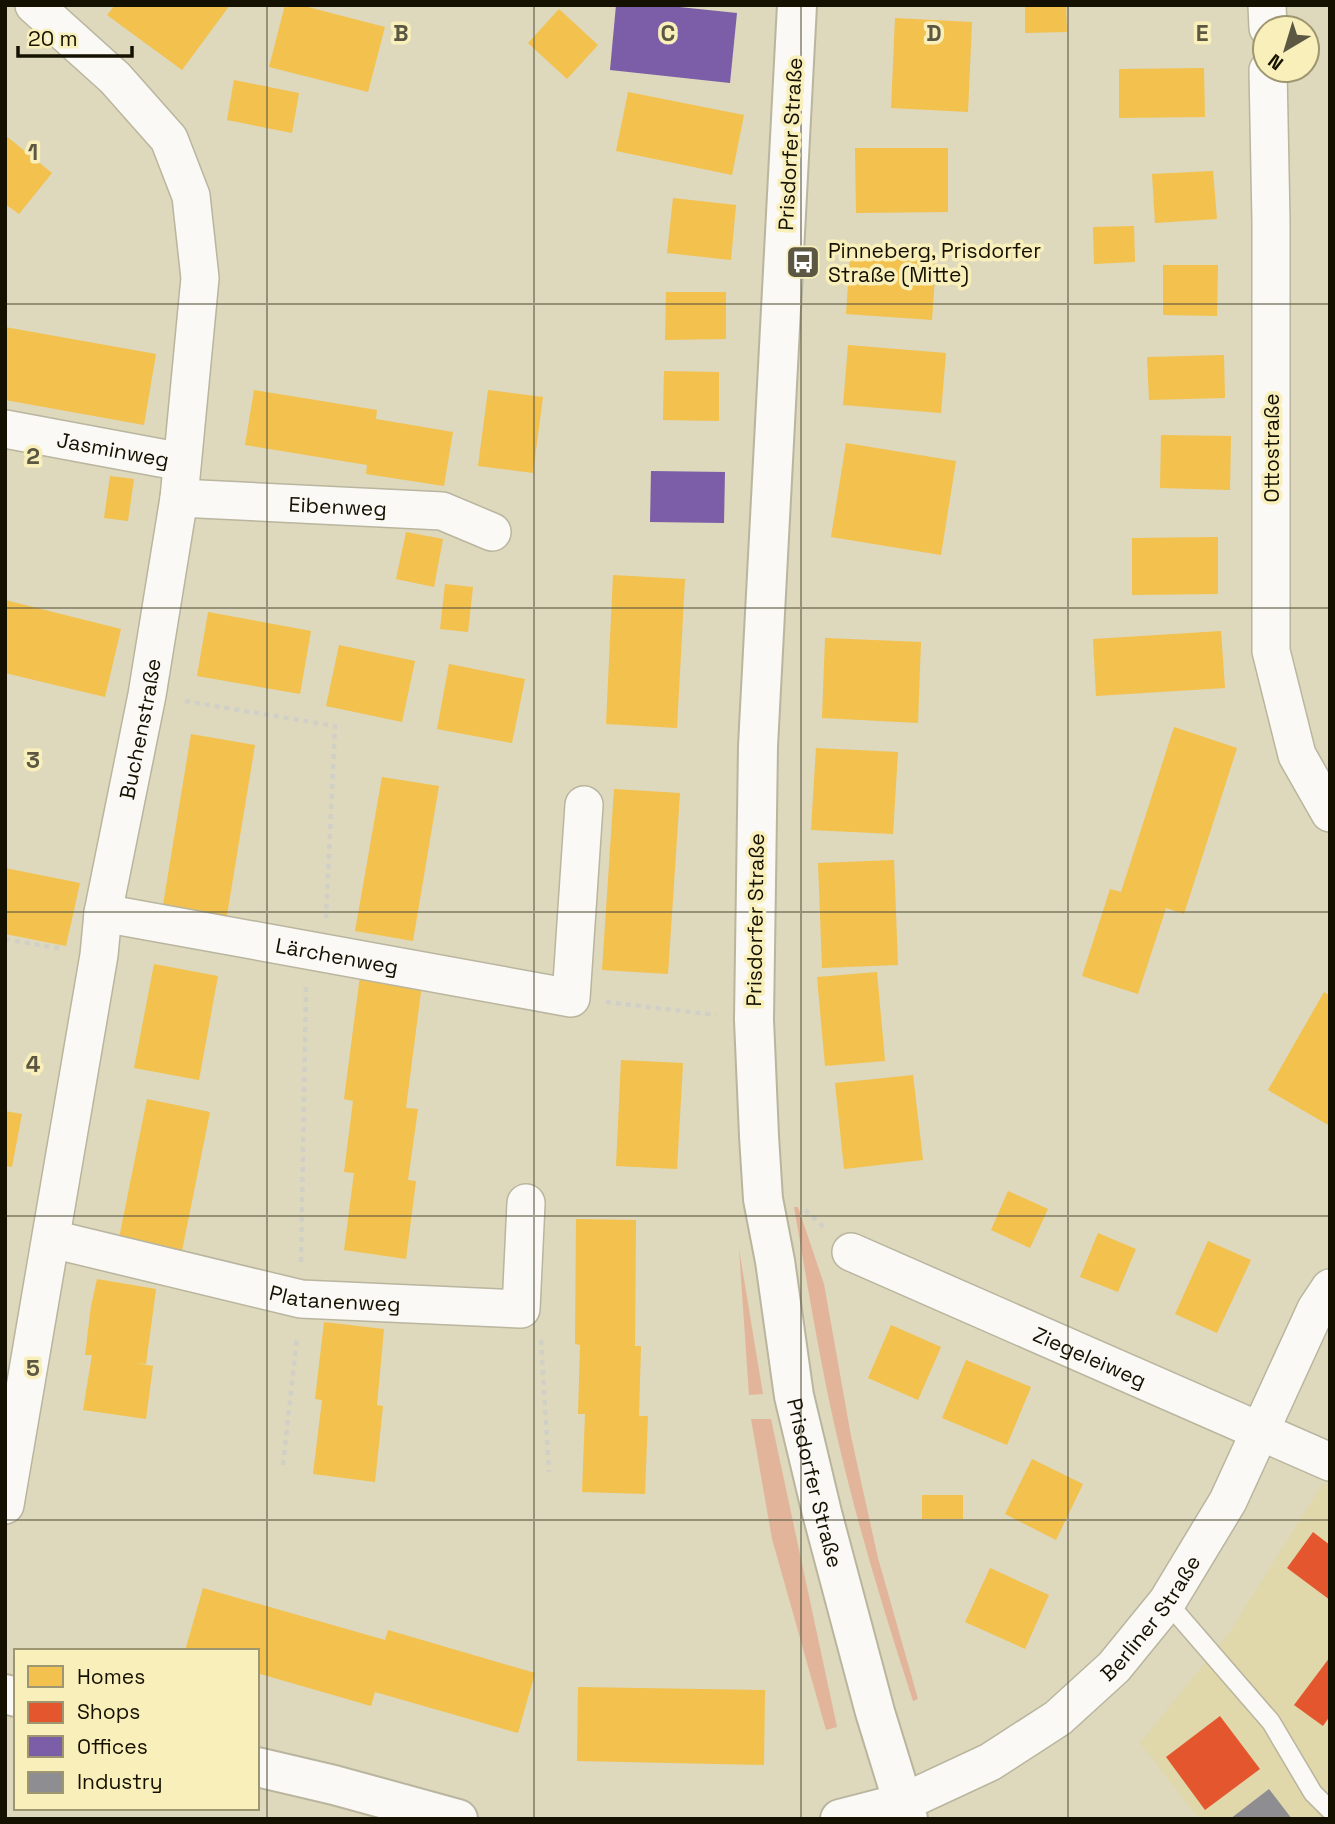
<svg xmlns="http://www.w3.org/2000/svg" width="1335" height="1824" font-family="'Space Grotesk',sans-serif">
<rect width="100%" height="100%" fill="#ded8bc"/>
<path fill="#e0d7aa" d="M 1323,1483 L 1330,1486 L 1330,1819 L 1199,1819 L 1140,1743 L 1229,1633 Z"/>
<g fill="#e2b59a">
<path d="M 794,1207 L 798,1207 L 824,1284 L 851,1436 L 878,1558 L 918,1699 L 913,1701 C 886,1618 860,1534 840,1449 C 821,1369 808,1288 794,1207 Z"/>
<path d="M 739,1249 L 763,1394 L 749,1395 Z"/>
<path d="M 751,1419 L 771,1419 L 837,1727 L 826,1730 L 772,1539 Z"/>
</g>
<g fill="#f2c14e">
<path d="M 115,5 L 230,5 L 182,70 L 107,15 Z"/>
<path d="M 285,5 L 300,5 L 385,27 L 368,92 L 269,67 Z"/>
<path d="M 1025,5 L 1066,5 L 1067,32 L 1025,33 Z"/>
<path d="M 559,9 L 598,45 L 567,79 L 528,43 Z"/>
<path d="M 895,18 L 972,22 L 968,112 L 891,108 Z"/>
<path d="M 1204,68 L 1205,117 L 1119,118 L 1119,69 Z"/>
<path d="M 234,80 L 299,93 L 292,133 L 227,120 Z"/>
<path d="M 628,92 L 744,115 L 732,175 L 616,151 Z"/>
<path d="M 5,135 L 52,173 L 19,214 L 5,204 Z"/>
<path d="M 855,148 L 948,148 L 948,212 L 856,213 Z"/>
<path d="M 1213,171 L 1217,219 L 1155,223 L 1152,174 Z"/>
<path d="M 673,198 L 736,205 L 731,260 L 667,253 Z"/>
<path d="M 1134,226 L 1135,262 L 1094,264 L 1093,227 Z"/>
<path d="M 850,256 L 936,261 L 932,320 L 846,314 Z"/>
<path d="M 1163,265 L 1218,265 L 1217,316 L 1163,315 Z"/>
<path d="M 666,292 L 726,292 L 726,339 L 665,340 Z"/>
<path d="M 5,327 L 156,354 L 144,425 L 5,400 Z"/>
<path d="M 848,345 L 946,353 L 941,413 L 843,405 Z"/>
<path d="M 1224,355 L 1225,398 L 1149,400 L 1147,357 Z"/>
<path d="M 664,371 L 719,372 L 719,421 L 663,420 Z"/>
<path d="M 254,390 L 377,410 L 376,419 L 453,432 L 444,486 L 366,474 L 367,465 L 245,445 Z"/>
<path d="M 488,390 L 543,397 L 533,473 L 478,466 Z"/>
<path d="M 1161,435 L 1231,436 L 1230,490 L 1160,488 Z"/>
<path d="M 846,443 L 956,461 L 941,555 L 831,537 Z"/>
<path d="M 110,476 L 134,479 L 128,521 L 104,518 Z"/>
<path d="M 406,532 L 443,539 L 434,587 L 396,579 Z"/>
<path d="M 1218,537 L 1218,594 L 1132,595 L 1132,538 Z"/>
<path d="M 613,575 L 685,579 L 677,728 L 606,724 Z"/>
<path d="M 445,584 L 473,587 L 468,632 L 440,629 Z"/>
<path d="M 5,600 L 121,629 L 105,697 L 5,673 Z"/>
<path d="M 208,612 L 311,631 L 300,694 L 197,676 Z"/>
<path d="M 1221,631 L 1225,688 L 1096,696 L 1093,639 Z"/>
<path d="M 825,638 L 921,642 L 918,723 L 822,718 Z"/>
<path d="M 339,645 L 415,661 L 402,722 L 326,706 Z"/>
<path d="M 449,664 L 525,679 L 512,743 L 437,729 Z"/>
<path d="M 1174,727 L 1237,748 L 1184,914 L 1166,908 L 1138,994 L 1082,976 L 1110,889 L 1121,892 Z"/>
<path d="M 191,734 L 255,745 L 226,921 L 162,911 Z"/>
<path d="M 816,748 L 898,752 L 893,834 L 811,830 Z"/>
<path d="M 382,777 L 439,786 L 413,941 L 355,931 Z"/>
<path d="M 614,789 L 680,793 L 668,974 L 602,970 Z"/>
<path d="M 894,860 L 898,965 L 822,968 L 818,863 Z"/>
<path d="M 5,868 L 80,883 L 66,946 L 5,934 Z"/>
<path d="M 154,964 L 218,976 L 199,1080 L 134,1068 Z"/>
<path d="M 877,972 L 885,1061 L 825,1066 L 817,977 Z"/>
<path d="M 360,976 L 422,984 L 406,1108 L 418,1109 L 408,1180 L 416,1181 L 406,1259 L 344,1250 L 354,1173 L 344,1172 L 353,1101 L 344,1099 Z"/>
<path d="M 1324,992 L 1330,996 L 1330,1126 L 1268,1090 Z"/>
<path d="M 621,1060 L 683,1063 L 677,1169 L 616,1166 Z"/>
<path d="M 913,1075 L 923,1160 L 844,1169 L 835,1083 Z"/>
<path d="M 147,1099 L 210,1112 L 181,1256 L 118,1243 Z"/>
<path d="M 5,1111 L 22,1114 L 12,1167 L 5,1166 Z"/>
<path d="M 1008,1191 L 1048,1209 L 1030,1248 L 991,1230 Z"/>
<path d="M 576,1219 L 636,1220 L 635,1346 L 641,1346 L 639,1416 L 648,1416 L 645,1494 L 582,1492 L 585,1414 L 578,1414 L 580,1345 L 575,1344 Z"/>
<path d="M 1098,1233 L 1136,1249 L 1118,1292 L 1080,1277 Z"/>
<path d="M 1208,1241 L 1251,1260 L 1217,1333 L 1175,1314 Z"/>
<path d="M 97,1279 L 156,1289 L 146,1364 L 135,1363 L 153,1366 L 146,1419 L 83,1410 L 92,1355 L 85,1355 L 91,1306 Z"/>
<path d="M 324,1322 L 384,1329 L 377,1405 L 383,1406 L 375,1482 L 313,1474 L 322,1400 L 315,1399 Z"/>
<path d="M 891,1325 L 941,1347 L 918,1400 L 868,1378 Z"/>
<path d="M 966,1360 L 1031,1387 L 1007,1445 L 942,1418 Z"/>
<path d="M 1032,1459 L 1083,1484 L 1056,1540 L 1005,1514 Z"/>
<rect x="922" y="1495" width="41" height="24"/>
<path d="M 990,1568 L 1049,1595 L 1025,1649 L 965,1622 Z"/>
<path d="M 203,1588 L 385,1640 L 388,1630 L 535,1673 L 518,1733 L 375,1692 L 371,1706 L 257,1673 L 257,1651 L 185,1651 Z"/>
<path d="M 578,1687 L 765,1690 L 764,1765 L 577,1761 Z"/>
</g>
<g fill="#e4572e">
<path d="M 1313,1532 L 1330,1545 L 1330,1600 L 1287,1568 Z"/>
<path d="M 1330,1657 L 1330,1716 L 1323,1726 L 1294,1705 Z"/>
<path d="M 1220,1716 L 1260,1769 L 1205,1810 L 1166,1757 Z"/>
</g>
<g fill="#7b5ea7">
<path d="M 616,5 L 660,5 L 737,13 L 730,83 L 610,70 Z"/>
<path d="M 651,471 L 725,472 L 724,523 L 650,522 Z"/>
</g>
<path fill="#8d8d92" d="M 1269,1789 L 1292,1819 L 1230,1819 Z"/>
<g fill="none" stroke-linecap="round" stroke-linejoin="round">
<g stroke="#b9b59e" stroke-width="21">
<path id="lane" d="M 1167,1602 L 1271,1722 L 1313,1793 L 1330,1810"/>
</g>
<g stroke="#b9b59e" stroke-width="40">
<g id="street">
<path d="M 1267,5 L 1268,28"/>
<path d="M 1268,70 L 1271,221 L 1271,651 L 1297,755 L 1330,813"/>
<path id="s1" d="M 5,429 L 182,462"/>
<path id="s2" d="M 179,498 L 442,511 L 492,532"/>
<path id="s3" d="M 103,913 L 571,998 L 584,805"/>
<path id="s4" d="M 52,1239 L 301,1299 L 521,1309 L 526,1203"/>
<path id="s5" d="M 851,1252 L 1330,1462"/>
<path id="s6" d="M 5,1505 L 99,955 L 103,913 L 147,695 L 179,498 L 200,278 L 191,196 L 169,139 L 115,78 L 34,5"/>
<path id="s7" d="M 902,1803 L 990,1762 L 1058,1718 L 1114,1667 L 1167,1602 L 1228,1501 L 1316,1309 L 1330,1288"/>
</g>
</g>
<g stroke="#b9b59e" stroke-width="42">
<g id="secondary">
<path id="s8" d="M 797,5 L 758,746 L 754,1020 L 759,1136 L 763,1199 L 775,1261 L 794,1396 L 822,1513 L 875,1712 L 908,1819"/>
<path d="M 5,1694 L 16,1697"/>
<path d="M 257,1767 L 334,1785 L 458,1819"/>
<path d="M 840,1819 L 902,1803"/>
</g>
</g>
<g stroke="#d1d0c7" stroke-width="4.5" stroke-dasharray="5 5" stroke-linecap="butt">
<path d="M 185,701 L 335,726 L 326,918"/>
<path d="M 5,939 L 63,949"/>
<path d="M 606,1002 L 716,1015"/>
<path d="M 805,1210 L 825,1228"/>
<path d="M 301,1262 L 306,987"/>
<path d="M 541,1340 L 549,1472"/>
<path d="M 283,1465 L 297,1337"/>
</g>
<use href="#lane" stroke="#faf9f5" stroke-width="18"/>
<use href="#street" stroke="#faf9f5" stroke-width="37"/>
<use href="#secondary" stroke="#faf9f5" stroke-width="38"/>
</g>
<path fill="none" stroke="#5b5742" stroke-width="2" stroke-opacity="0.55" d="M 267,5 L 267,1819M 534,5 L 534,1819M 801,5 L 801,1819M 1068,5 L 1068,1819M 5,304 L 1330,304M 5,608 L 1330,608M 5,912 L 1330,912M 5,1216 L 1330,1216M 5,1520 L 1330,1520"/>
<defs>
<g id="bus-square" transform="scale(1.75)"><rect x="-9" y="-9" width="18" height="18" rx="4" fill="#5b5742" stroke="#f9efbb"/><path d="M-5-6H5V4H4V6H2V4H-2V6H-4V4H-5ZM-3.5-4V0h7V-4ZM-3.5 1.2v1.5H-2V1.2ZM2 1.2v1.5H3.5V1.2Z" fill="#fff"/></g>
</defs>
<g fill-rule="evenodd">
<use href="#bus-square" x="803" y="262"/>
</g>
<g text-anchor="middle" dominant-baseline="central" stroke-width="7" stroke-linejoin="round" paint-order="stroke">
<g font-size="21" fill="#151101" stroke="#f9efbb">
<text transform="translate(790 144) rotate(-87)">Prisdorfer Straße</text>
<text transform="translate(1271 448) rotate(-90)">Ottostraße</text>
<text stroke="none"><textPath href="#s1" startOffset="110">Jasminweg</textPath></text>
<text stroke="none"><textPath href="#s2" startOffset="159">Eibenweg</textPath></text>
<text stroke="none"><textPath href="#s6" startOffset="788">Buchenstraße</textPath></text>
<text transform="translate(755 920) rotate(-89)">Prisdorfer Straße</text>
<text stroke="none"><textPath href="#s3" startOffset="238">Lärchenweg</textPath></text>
<text stroke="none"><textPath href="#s4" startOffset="290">Platanenweg</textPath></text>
<text stroke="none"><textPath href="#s5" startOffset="261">Ziegeleiweg</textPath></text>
<text stroke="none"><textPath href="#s8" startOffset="1484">Prisdorfer Straße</textPath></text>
<text stroke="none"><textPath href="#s7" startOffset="315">Berliner Straße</textPath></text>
</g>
<g font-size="21" fill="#151101" stroke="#f9efbb" text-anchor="start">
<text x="828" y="250">Pinneberg, Prisdorfer<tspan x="828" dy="24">Straße (Mitte)</tspan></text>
</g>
</g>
<g font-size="23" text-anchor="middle" font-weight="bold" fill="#5b5742" stroke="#f9efbb" stroke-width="7" stroke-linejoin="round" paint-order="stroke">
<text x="401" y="41">B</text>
<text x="668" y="41">C</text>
<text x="934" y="41">D</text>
<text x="1202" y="41">E</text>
<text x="33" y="160">1</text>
<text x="33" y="464">2</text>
<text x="33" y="768">3</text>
<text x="33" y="1072">4</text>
<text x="33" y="1376">5</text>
</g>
<rect width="1335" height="1824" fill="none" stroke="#151101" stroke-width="14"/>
<rect x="14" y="1649" width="245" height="161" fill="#f9efbb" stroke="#9e9671" stroke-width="2"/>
<rect x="28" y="1666" width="35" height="21" fill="#f2c14e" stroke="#9e9671" stroke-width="2"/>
<text x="77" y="1684" font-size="21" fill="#151101">Homes</text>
<rect x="28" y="1702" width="35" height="21" fill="#e4572e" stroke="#9e9671" stroke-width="2"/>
<text x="77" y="1719" font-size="21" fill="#151101">Shops</text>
<rect x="28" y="1736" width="35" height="21" fill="#7b5ea7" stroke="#9e9671" stroke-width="2"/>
<text x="77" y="1754" font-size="21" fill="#151101">Offices</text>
<rect x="28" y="1772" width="35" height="21" fill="#8d8d92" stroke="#9e9671" stroke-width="2"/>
<text x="77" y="1789" font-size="21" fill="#151101">Industry</text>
<g transform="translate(1286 49) rotate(218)"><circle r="33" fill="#f9efbb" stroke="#9e9671" stroke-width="2"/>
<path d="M0-5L12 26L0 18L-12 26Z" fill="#5b5742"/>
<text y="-10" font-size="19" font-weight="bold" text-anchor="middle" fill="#151101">N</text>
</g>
<path d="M18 46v10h114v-10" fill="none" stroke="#151101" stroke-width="3.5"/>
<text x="28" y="46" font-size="21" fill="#151101" stroke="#f9efbb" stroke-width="5" paint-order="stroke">20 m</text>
</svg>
